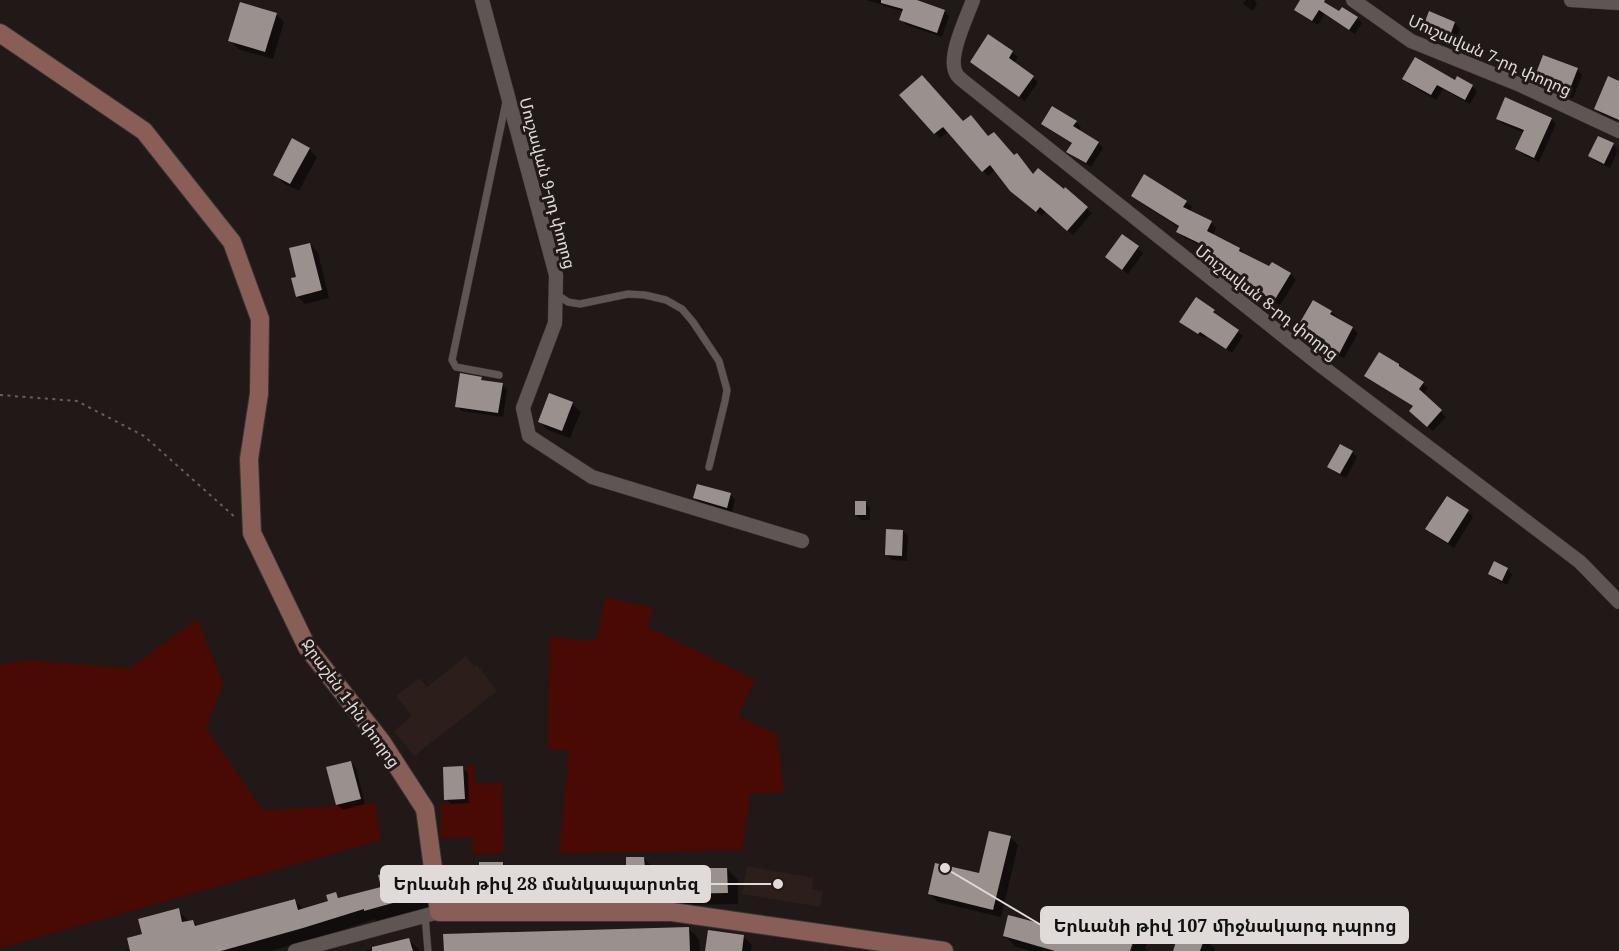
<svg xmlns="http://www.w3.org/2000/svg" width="1619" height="951" font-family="'Noto Serif','Noto Sans Armenian',serif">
<rect width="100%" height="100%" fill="#201917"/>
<g fill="#2c1e1b">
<path d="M 466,656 L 474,666 L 477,665 L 497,691 L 414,756 L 394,731 L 412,716 L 396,696 L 419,678 L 427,687 Z"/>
<path d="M 747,866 L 814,878 L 812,889 L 823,891 L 820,907 L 742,894 Z"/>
</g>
<g fill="#480a03">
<path d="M 605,597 L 653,608 L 648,627 L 755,680 L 738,716 L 777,734 L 784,792 L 750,794 L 742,850 L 559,853 L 569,751 L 547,749 L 550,637 L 596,641 Z"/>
<path d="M 197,619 L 223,683 L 206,728 L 263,810 L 375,803 L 381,840 L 0,948 L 0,664 L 31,660 L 129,668 Z"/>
<path d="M 467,764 L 474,764 L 474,783 L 502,783 L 503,853 L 473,854 L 473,837 L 441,838 L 441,803 L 468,803 Z"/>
</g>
<g fill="#0007">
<path d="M 867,0 L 913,0 L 944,11 L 949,16 L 942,37 L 906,25 L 901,19 L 904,12 Z"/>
<path d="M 1246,0 L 1254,0 L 1257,3 L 1253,11 L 1243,4 Z"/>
<path d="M 1302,0 L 1319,0 L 1340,13 L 1357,18 L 1362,23 L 1355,34 L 1324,14 L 1318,25 L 1301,15 L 1296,10 Z"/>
<path d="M 1430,13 L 1455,23 L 1460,29 L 1453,45 L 1434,37 L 1429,32 L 1430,29 L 1425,24 Z"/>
<path d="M 276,14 L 284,22 L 273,59 L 238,49 L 230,40 Z"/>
<path d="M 989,36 L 1012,52 L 1018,57 L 1014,63 L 1038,82 L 1025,101 L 972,62 Z"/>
<path d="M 1577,69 L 1582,75 L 1573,98 L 1540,86 L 1535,80 Z"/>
<path d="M 1404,79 L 1456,82 L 1472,86 L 1477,91 L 1470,104 L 1443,89 L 1436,100 L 1409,84 Z"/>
<path d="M 1619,83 L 1619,121 L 1601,114 L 1595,108 Z"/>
<path d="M 902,95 L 963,123 L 989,138 L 1014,157 L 1034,176 L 1064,191 L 1065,189 L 1092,213 L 1073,235 L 1046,211 L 1042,216 L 1017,196 L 996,169 L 988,176 L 949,131 L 940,138 Z"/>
<path d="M 1497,119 L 1551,119 L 1556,124 L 1539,162 L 1522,154 L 1517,149 L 1524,133 L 1503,124 Z"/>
<path d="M 1076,122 L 1081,127 L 1079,131 L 1098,143 L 1103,148 L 1091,167 L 1074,157 L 1068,151 L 1073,144 L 1048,129 L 1043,124 Z"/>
<path d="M 1613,145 L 1618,150 L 1610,168 L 1595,161 L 1590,156 Z"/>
<path d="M 309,149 L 317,157 L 299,191 L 283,183 L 275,174 Z"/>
<path d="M 1132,196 L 1186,202 L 1192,207 L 1189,212 L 1211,222 L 1216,228 L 1213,235 L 1240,249 L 1245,254 L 1270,268 L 1273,264 L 1291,274 L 1296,280 L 1280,305 L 1262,294 L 1256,289 L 1237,279 L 1232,274 L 1205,260 L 1200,254 L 1204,247 L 1183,237 L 1178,232 L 1180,228 L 1138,201 Z"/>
<path d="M 1122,236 L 1143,253 L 1128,274 L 1107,257 Z"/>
<path d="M 310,244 L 318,253 L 329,298 L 305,304 L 297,296 L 298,278 Z"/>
<path d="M 1214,311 L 1219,318 L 1243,336 L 1232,353 L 1206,336 L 1204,338 L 1187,327 Z"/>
<path d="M 1331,312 L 1358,333 L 1344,358 L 1329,351 L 1324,345 L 1326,341 L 1306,329 L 1301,324 Z"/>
<path d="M 1399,365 L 1428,388 L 1423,395 L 1446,417 L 1433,431 L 1416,416 L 1414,407 L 1372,381 L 1366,376 Z"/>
<path d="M 481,379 L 484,382 L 502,384 L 507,390 L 503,417 L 462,411 L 457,406 Z"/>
<path d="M 550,395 L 572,404 L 581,412 L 570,438 L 548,430 L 540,422 Z"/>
<path d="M 1352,452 L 1357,457 L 1346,478 L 1334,472 L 1329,467 Z"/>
<path d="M 730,494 L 735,500 L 732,513 L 700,503 L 695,498 Z"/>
<path d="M 865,503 L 870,508 L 870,520 L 861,520 L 856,515 Z"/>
<path d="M 1468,512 L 1473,517 L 1454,548 L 1432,534 L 1427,529 Z"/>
<path d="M 903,531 L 908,536 L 907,561 L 892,560 L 887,555 Z"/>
<path d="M 1507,569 L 1512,575 L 1507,585 L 1495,579 L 1490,574 Z"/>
<path d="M 351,762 L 356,768 L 365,804 L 343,810 L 337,805 Z"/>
<path d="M 462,768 L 468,773 L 469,803 L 451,804 L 446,799 Z"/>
<path d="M 1010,837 L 1018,845 L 1001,917 L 938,902 L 929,893 L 980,875 Z"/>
<path d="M 644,858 L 655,870 L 679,870 L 688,878 L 707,878 L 727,869 L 738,880 L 738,904 L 470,908 L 459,897 L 481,872 L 503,863 L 510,871 L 628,869 Z"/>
<path d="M 390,874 L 400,884 L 417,879 L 428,890 L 432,906 L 376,921 L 375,919 L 314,939 L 270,951 L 123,951 L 131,949 L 144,935 L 178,910 L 189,922 L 193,921 L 198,927 L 295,900 L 304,910 L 330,902 L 336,894 L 341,899 L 383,888 Z"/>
<path d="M 1138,927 L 1149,938 L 1145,949 L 1150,951 L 1030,951 L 1016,947 L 1005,936 L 1075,933 L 1118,940 Z"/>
<path d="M 689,929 L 699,939 L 700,951 L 445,951 Z"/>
<path d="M 743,936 L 752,945 L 751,951 L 706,951 Z"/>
<path d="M 1204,938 L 1215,949 L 1215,951 L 1175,951 Z"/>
<path d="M 409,940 L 420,951 L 364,951 Z"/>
</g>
<g fill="#9a908e">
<path d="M 881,0 L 917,0 L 945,10 L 937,33 L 899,20 L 903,9 L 881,3 Z"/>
<path d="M 1300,0 L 1325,0 L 1324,2 L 1339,11 L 1342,7 L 1358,17 L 1349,30 L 1319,10 L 1312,21 L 1294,10 Z"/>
<path d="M 240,2 L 277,13 L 265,52 L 228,41 Z"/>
<path d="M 1429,11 L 1455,22 L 1448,41 L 1427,32 L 1430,26 L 1424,24 Z"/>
<path d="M 988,34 L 1013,51 L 1009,58 L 1034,76 L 1019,97 L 970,62 Z"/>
<path d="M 1543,55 L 1578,68 L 1568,94 L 1533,81 Z"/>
<path d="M 1415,57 L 1455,80 L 1457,76 L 1473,85 L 1465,100 L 1437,85 L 1431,95 L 1402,79 Z"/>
<path d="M 922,75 L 963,121 L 971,115 L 988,136 L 994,132 L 1014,155 L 1017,153 L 1033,174 L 1038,168 L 1064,189 L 1065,187 L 1088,207 L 1067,231 L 1040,207 L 1036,212 L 1010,191 L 990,165 L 982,172 L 943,127 L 934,134 L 899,95 Z"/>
<path d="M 1608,76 L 1619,81 L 1619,120 L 1594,109 Z"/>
<path d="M 1505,97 L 1552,118 L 1534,158 L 1515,149 L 1524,130 L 1496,119 Z"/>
<path d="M 1052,106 L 1077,121 L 1073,126 L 1099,142 L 1086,163 L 1066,152 L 1072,143 L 1041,124 Z"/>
<path d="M 1598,136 L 1614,143 L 1604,164 L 1588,156 Z"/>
<path d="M 292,138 L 310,148 L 290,184 L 273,175 Z"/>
<path d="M 1144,174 L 1187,201 L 1183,207 L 1212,221 L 1207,231 L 1240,248 L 1239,251 L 1269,266 L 1272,262 L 1291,273 L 1274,301 L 1255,289 L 1256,287 L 1230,275 L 1231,272 L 1198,255 L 1203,245 L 1176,232 L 1179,226 L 1131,196 Z"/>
<path d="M 1122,234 L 1139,246 L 1122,270 L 1105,257 Z"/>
<path d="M 310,243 L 322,290 L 296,297 L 291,278 L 296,277 L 289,248 Z"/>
<path d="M 1196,297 L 1215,310 L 1213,312 L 1239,330 L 1226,349 L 1200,332 L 1198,334 L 1179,322 Z"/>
<path d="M 1313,300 L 1332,311 L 1330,314 L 1353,327 L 1339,354 L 1322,346 L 1325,340 L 1299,324 Z"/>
<path d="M 1379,352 L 1399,364 L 1399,366 L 1424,382 L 1419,389 L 1442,410 L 1427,427 L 1409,411 L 1413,406 L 1364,376 Z"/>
<path d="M 460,373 L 482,377 L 481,380 L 503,383 L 498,413 L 455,407 Z"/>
<path d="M 549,393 L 573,402 L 562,431 L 538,422 Z"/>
<path d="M 1340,444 L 1353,451 L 1340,474 L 1327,467 Z"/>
<path d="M 697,484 L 731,493 L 727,508 L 693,498 Z"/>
<path d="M 1447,496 L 1469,510 L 1448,543 L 1425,529 Z"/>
<rect x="855" y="501" width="11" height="14"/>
<path d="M 886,529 L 903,530 L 902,556 L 885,555 Z"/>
<path d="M 1494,561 L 1508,568 L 1502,581 L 1488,574 Z"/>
<path d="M 351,761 L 361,799 L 336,805 L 326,767 Z"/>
<path d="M 463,766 L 465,799 L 444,800 L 443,767 Z"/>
<path d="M 989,831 L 1011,836 L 993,910 L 928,894 L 935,863 L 979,873 Z"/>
<path d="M 626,857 L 644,857 L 645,869 L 680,868 L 680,877 L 706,876 L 706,868 L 727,868 L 728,893 L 457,898 L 457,871 L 479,870 L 479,862 L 503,862 L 503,869 L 626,867 Z"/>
<path d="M 391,872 L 394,884 L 418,877 L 422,895 L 364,911 L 364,909 L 303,928 L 221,951 L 130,951 L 127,938 L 142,934 L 138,919 L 179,908 L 182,922 L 193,920 L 195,926 L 295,899 L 298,910 L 328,901 L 326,895 L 336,892 L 338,898 L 381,887 L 378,875 Z"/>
<path d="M 1008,915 L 1073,932 L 1074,926 L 1117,938 L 1123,920 L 1139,926 L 1130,951 L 1055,951 L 1003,936 Z"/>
<path d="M 689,927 L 690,951 L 444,951 L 443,934 Z"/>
<path d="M 708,930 L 744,935 L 742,951 L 705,951 Z"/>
<path d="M 1180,930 L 1205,937 L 1200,951 L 1173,951 Z"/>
<path d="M 409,938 L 413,951 L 372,951 L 372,947 Z"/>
</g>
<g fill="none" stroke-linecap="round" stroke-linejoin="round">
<g stroke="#393433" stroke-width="8">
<g id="lane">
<path d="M 556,294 L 568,302 L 580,304 L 628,294 L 645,295 L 666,300 L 682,309 L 693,322 L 719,361 L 727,390 L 725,401 L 709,467"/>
<path d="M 499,375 L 456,367 L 452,360 L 506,102"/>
<path d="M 425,916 L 428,951"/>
</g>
</g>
<g stroke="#393433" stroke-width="15">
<g id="street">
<path d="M 482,0 L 556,275 L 555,323 L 523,408 L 529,436 L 592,477 L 802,541"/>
<path d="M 973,0 C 967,17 947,57 956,73 C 957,76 960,78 962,80 L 1320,365 L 1580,562 L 1619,602"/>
<path d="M 1353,0 L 1411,41 L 1518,84 L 1619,131"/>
<path d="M 1571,0 L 1619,3"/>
<path d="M 295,951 L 439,912"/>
</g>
</g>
<g stroke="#393433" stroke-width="20">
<path id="secondary" d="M 0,33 L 144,131 L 232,242 L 260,319 L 259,394 L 249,459 L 252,533 L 307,647 L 381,741 L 425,809 L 439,912 L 672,912 L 944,951"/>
</g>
<path stroke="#655f5d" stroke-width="2" stroke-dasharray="3 4.5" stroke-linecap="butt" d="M 0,395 L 77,401 L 144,436 L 237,519"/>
<use href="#lane" stroke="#5f5654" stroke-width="7"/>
<use href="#street" stroke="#5f5654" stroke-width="14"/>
<use href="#secondary" stroke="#885e56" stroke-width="18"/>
</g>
<g text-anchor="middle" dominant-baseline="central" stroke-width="6" stroke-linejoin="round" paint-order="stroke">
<g font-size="16" fill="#e0dad9" stroke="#201917">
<text transform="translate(1490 55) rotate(24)">Մուշավան 7-րդ փողոց</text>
<text transform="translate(548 183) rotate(75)">Մուշավան 9-րդ փողոց</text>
<text transform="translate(1267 302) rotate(38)">Մուշավան 8-րդ փողոց</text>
<text transform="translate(351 703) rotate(54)">Ջրաշեն 1-ին փողոց</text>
</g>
</g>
<path fill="none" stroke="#e0dad9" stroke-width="2" d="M778 884L710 884M945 868L1041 925"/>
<g fill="#e0dad9" stroke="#201917" stroke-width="2">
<circle cx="778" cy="884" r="6"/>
<circle cx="945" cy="868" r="6"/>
</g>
<g fill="#e0dad9" stroke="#e0dad9" stroke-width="2">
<rect x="381" y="866" width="329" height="36" rx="6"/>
<rect x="1041" y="907" width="367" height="36" rx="6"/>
</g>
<g font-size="18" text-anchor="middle" font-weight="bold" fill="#111">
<text x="546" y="890">Երևանի թիվ 28 մանկապարտեզ</text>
<text x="1225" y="932">Երևանի թիվ 107 միջնակարգ դպրոց</text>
</g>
</svg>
